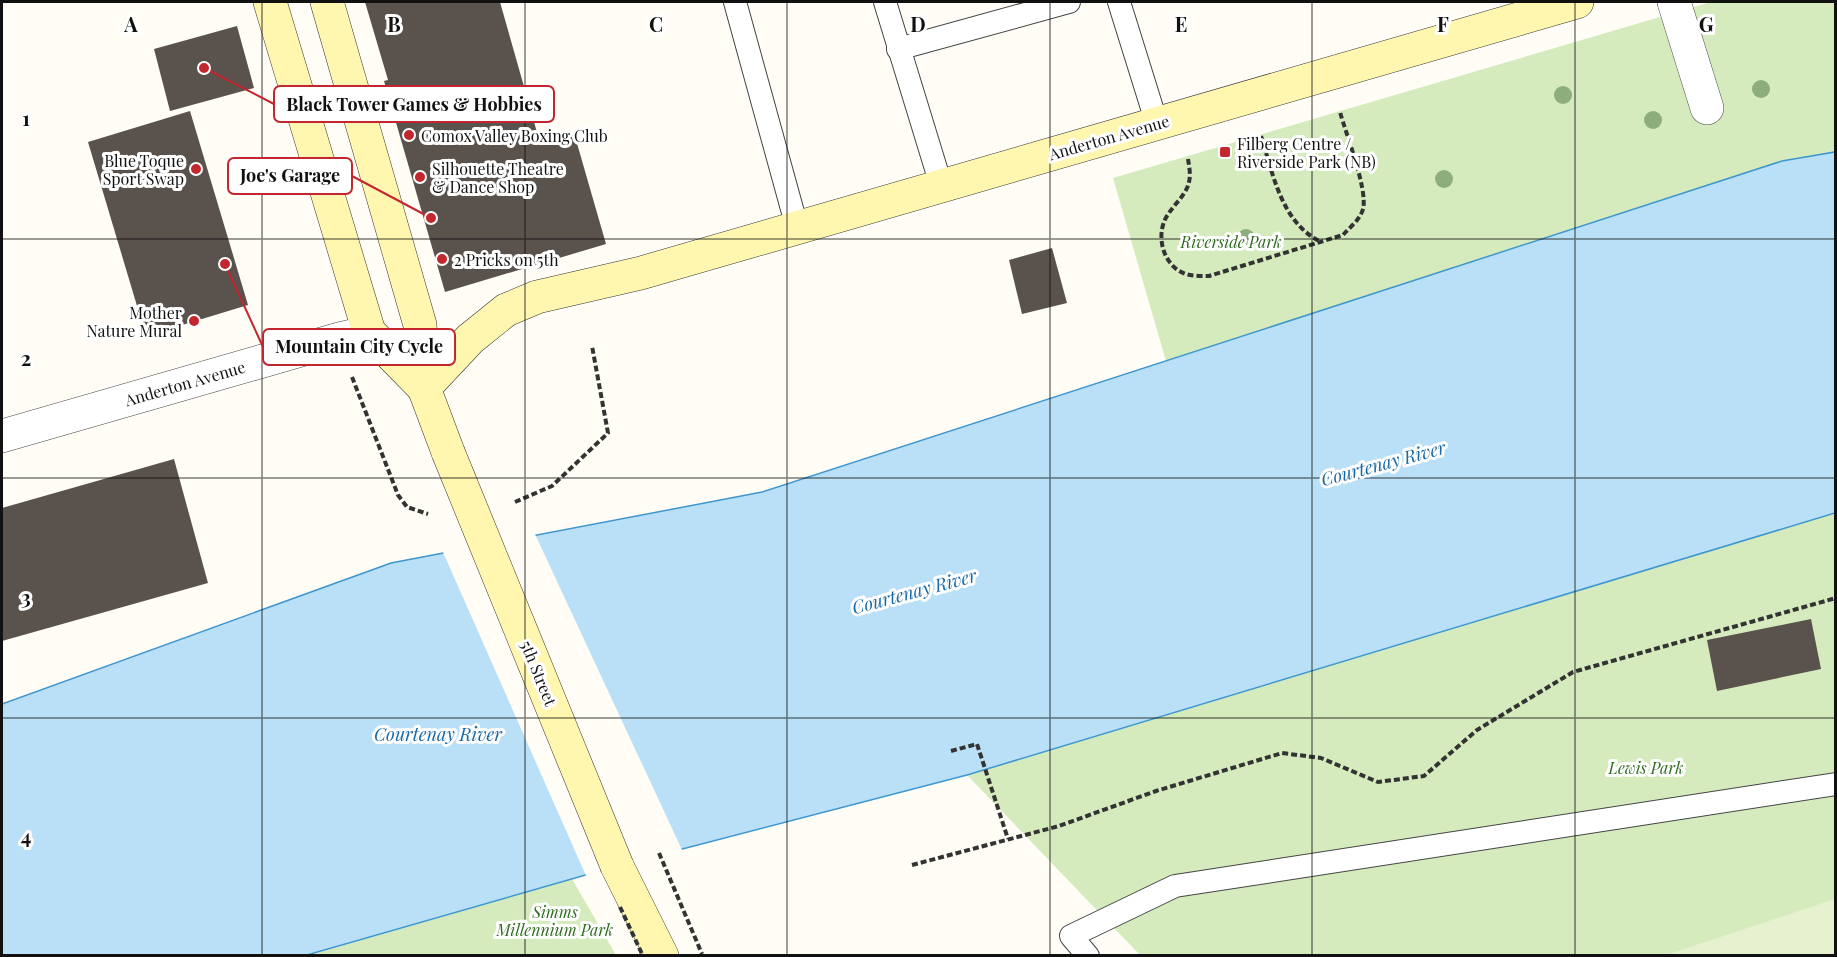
<svg xmlns="http://www.w3.org/2000/svg" width="1837" height="957" font-family="'Playfair Display',serif">
<rect width="100%" height="100%" fill="#fffdf5"/>
<g fill="#d5ebbd">
<path d="M 1711,2 L 1835,2 L 1835,152 L 1782,161 L 1166,361 L 1113,178 Z"/>
<path d="M 1835,513 L 1835,955 L 1140,955 L 967,775 Z"/>
<path d="M 572,879 L 616,955 L 307,956 Z"/>
</g>
<path fill="#e6f2cf" d="M 1835,899 L 1835,955 L 1666,955 Z"/>
<path fill="#b9e0f7" stroke="#3f96cf" stroke-width="1.5" d="M 1835,152 L 1835,513 L 967,775 L 617,866 L 307,955 L 2,956 L 2,704 L 391,563 L 762,492 L 1782,161 Z"/>
<path fill="#fffdf5" d="M 534,532 L 683,852 L 587,878 L 442,550 Z"/>
<g fill="#5a524d">
<path d="M 365,2 L 500,2 L 540,143 L 574,133 L 606,244 L 445,292 L 384,81 L 388,80 Z"/>
<path d="M 237,26 L 254,88 L 170,111 L 154,49 Z"/>
<path d="M 190,111 L 248,305 L 146,336 L 88,142 Z"/>
<path d="M 1052,248 L 1067,303 L 1022,314 L 1009,260 Z"/>
<path d="M 174,459 L 208,583 L 2,641 L 2,508 Z"/>
<path d="M 1811,619 L 1821,669 L 1717,691 L 1707,640 Z"/>
</g>
<g fill="none" stroke-linecap="round" stroke-linejoin="round">
<g stroke="#444" stroke-width="24">
<g id="lane">
<path d="M 735,2 L 797,227"/>
<path d="M 885,2 L 941,185"/>
<path d="M 1119,2 L 1157,124"/>
<path d="M 898,49 L 1069,2"/>
<path d="M 1088,956 L 1071,936 L 1175,886 L 1836,784"/>
</g>
</g>
<g stroke="#444" stroke-width="34">
<g id="street">
<path d="M 1674,2 L 1707,108"/>
<path d="M 2,436 L 339,339 L 369,332"/>
</g>
</g>
<g stroke="#333" stroke-width="34">
<g id="secondary">
<path d="M 270,2 L 369,332 L 424,388"/>
<path d="M 327,2 L 420,325 L 424,388 L 448,452"/>
<path d="M 424,388 L 470,339 L 506,310 L 537,297 L 641,273 L 1577,2"/>
<path d="M 617,866 L 662,956"/>
</g>
</g>
<g stroke="#333" stroke-width="4" stroke-dasharray="6 3" stroke-linecap="butt">
<path d="M 1261,136 C 1273,174 1281,221 1319,241"/>
<path d="M 1188,159 C 1189,166 1191,174 1189,182 C 1186,197 1169,208 1164,222 C 1156,243 1167,271 1190,275 C 1196,276 1203,276 1209,276 L 1343,235 C 1350,227 1360,220 1363,209 C 1368,190 1346,134 1340,112"/>
<path d="M 352,377 L 398,495 L 407,507 L 428,514"/>
<path d="M 515,502 L 552,486 L 608,433 L 592,346"/>
<path d="M 951,751 L 977,744 L 1008,839"/>
<path d="M 912,865 L 1059,826 L 1156,791 L 1282,753 L 1321,758 L 1378,782 L 1424,776 L 1477,730 L 1573,672 L 1836,598"/>
</g>
<use href="#lane" stroke="#fff" stroke-width="22"/>
<use href="#street" stroke="#fff" stroke-width="33"/>
<use href="#secondary" stroke="#fff6b0" stroke-width="33"/>
<g stroke="#333" stroke-width="34" stroke-linecap="butt">
<path id="secondary-bridge" d="M 448,452 L 617,866"/>
</g>
<g stroke="#333" stroke-width="4" stroke-dasharray="6 3" stroke-linecap="butt">
<path d="M 659,853 L 702,954"/>
<path d="M 620,907 L 643,956"/>
</g>
<use href="#secondary-bridge" stroke="#fff6b0" stroke-width="33"/>
</g>
<g fill="#8dad7f">
<circle cx="1761" cy="89" r="9"/>
<circle cx="1563" cy="95" r="9"/>
<circle cx="1653" cy="120" r="9"/>
<circle cx="1444" cy="179" r="9"/>
<circle cx="1246" cy="238" r="9"/>
</g>
<path fill="none" stroke="#111" stroke-width="1.5" stroke-opacity="0.55" d="M 262,2 L 262,956M 525,2 L 525,956M 787,2 L 787,956M 1050,2 L 1050,956M 1312,2 L 1312,956M 1575,2 L 1575,956M 2,239 L 1836,239M 2,478 L 1836,478M 2,718 L 1836,718"/>
<g fill="#c4262e" stroke="#fff" stroke-width="2">
<circle cx="409" cy="135" r="6"/>
<rect x="1219" y="146" width="12" height="12" rx="3"/>
<circle cx="196" cy="169" r="6"/>
<circle cx="420" cy="177" r="6"/>
<circle cx="442" cy="259" r="6"/>
<circle cx="194" cy="321" r="6"/>
</g>
<g text-anchor="middle" dominant-baseline="central" stroke-width="6" stroke-linejoin="round" paint-order="stroke">
<g font-size="16" fill="#111" stroke="#fff" text-anchor="start">
<text x="421" y="135">Comox Valley Boxing Club</text>
<text x="1237" y="143">Filberg Centre /<tspan x="1237" dy="18">Riverside Park (NB)</tspan></text>
<text x="184" y="160" text-anchor="end">Blue Toque<tspan x="184" dy="18">Sport Swap</tspan></text>
<text x="432" y="168">Silhouette Theatre<tspan x="432" dy="18">&amp; Dance Shop</tspan></text>
<text x="454" y="259">2 Pricks on 5th</text>
<text x="182" y="312" text-anchor="end">Mother<tspan x="182" dy="18">Nature Mural</tspan></text>
</g>
<g font-size="16" fill="#111" stroke="#fff">
<text transform="translate(1109 137) rotate(-16)">Anderton Avenue</text>
<text transform="translate(185 383) rotate(-16)">Anderton Avenue</text>
<text transform="translate(539 673) rotate(68)">5th Street</text>
</g>
<g font-size="16" font-style="italic" fill="#2f6b1f" stroke="#fff">
<text x="1231" y="241">Riverside Park</text>
<text x="1646" y="767">Lewis Park</text>
<text x="555" y="911">Simms<tspan x="555" dy="18">Millennium Park</tspan></text>
</g>
<g font-size="18" font-style="italic" fill="#1768a6" stroke="#fff">
<text transform="translate(1383 463) rotate(-15)">Courtenay River</text>
<text transform="translate(914 591) rotate(-15)">Courtenay River</text>
<text x="438" y="734">Courtenay River</text>
</g>
</g>
<g font-size="20" text-anchor="middle" font-weight="bold" fill="#111" stroke="#fff" stroke-width="6" stroke-linejoin="round" paint-order="stroke">
<text x="131" y="32">A</text>
<text x="394" y="32">B</text>
<text x="656" y="32">C</text>
<text x="918" y="32">D</text>
<text x="1181" y="32">E</text>
<text x="1443" y="32">F</text>
<text x="1706" y="32">G</text>
<text x="26" y="126">1</text>
<text x="26" y="366">2</text>
<text x="26" y="605">3</text>
<text x="26" y="844">4</text>
</g>
<path fill="none" stroke="#c4262e" stroke-width="2" d="M204 68L274 104M431 218L352 176M225 264L263 347"/>
<g fill="#c4262e" stroke="#fff" stroke-width="2">
<circle cx="204" cy="68" r="6"/>
<circle cx="431" cy="218" r="6"/>
<circle cx="225" cy="264" r="6"/>
</g>
<g fill="#fff" stroke="#c4262e" stroke-width="2">
<rect x="274" y="86" width="280" height="36" rx="6"/>
<rect x="228" y="158" width="124" height="36" rx="6"/>
<rect x="263" y="329" width="192" height="36" rx="6"/>
</g>
<g font-size="18" text-anchor="middle" font-weight="bold" fill="#111">
<text x="414" y="111">Black Tower Games &amp; Hobbies</text>
<text x="290" y="182">Joe's Garage</text>
<text x="359" y="353">Mountain City Cycle</text>
</g>
<rect width="1837" height="957" fill="none" stroke="#111111" stroke-width="6"/>
</svg>
